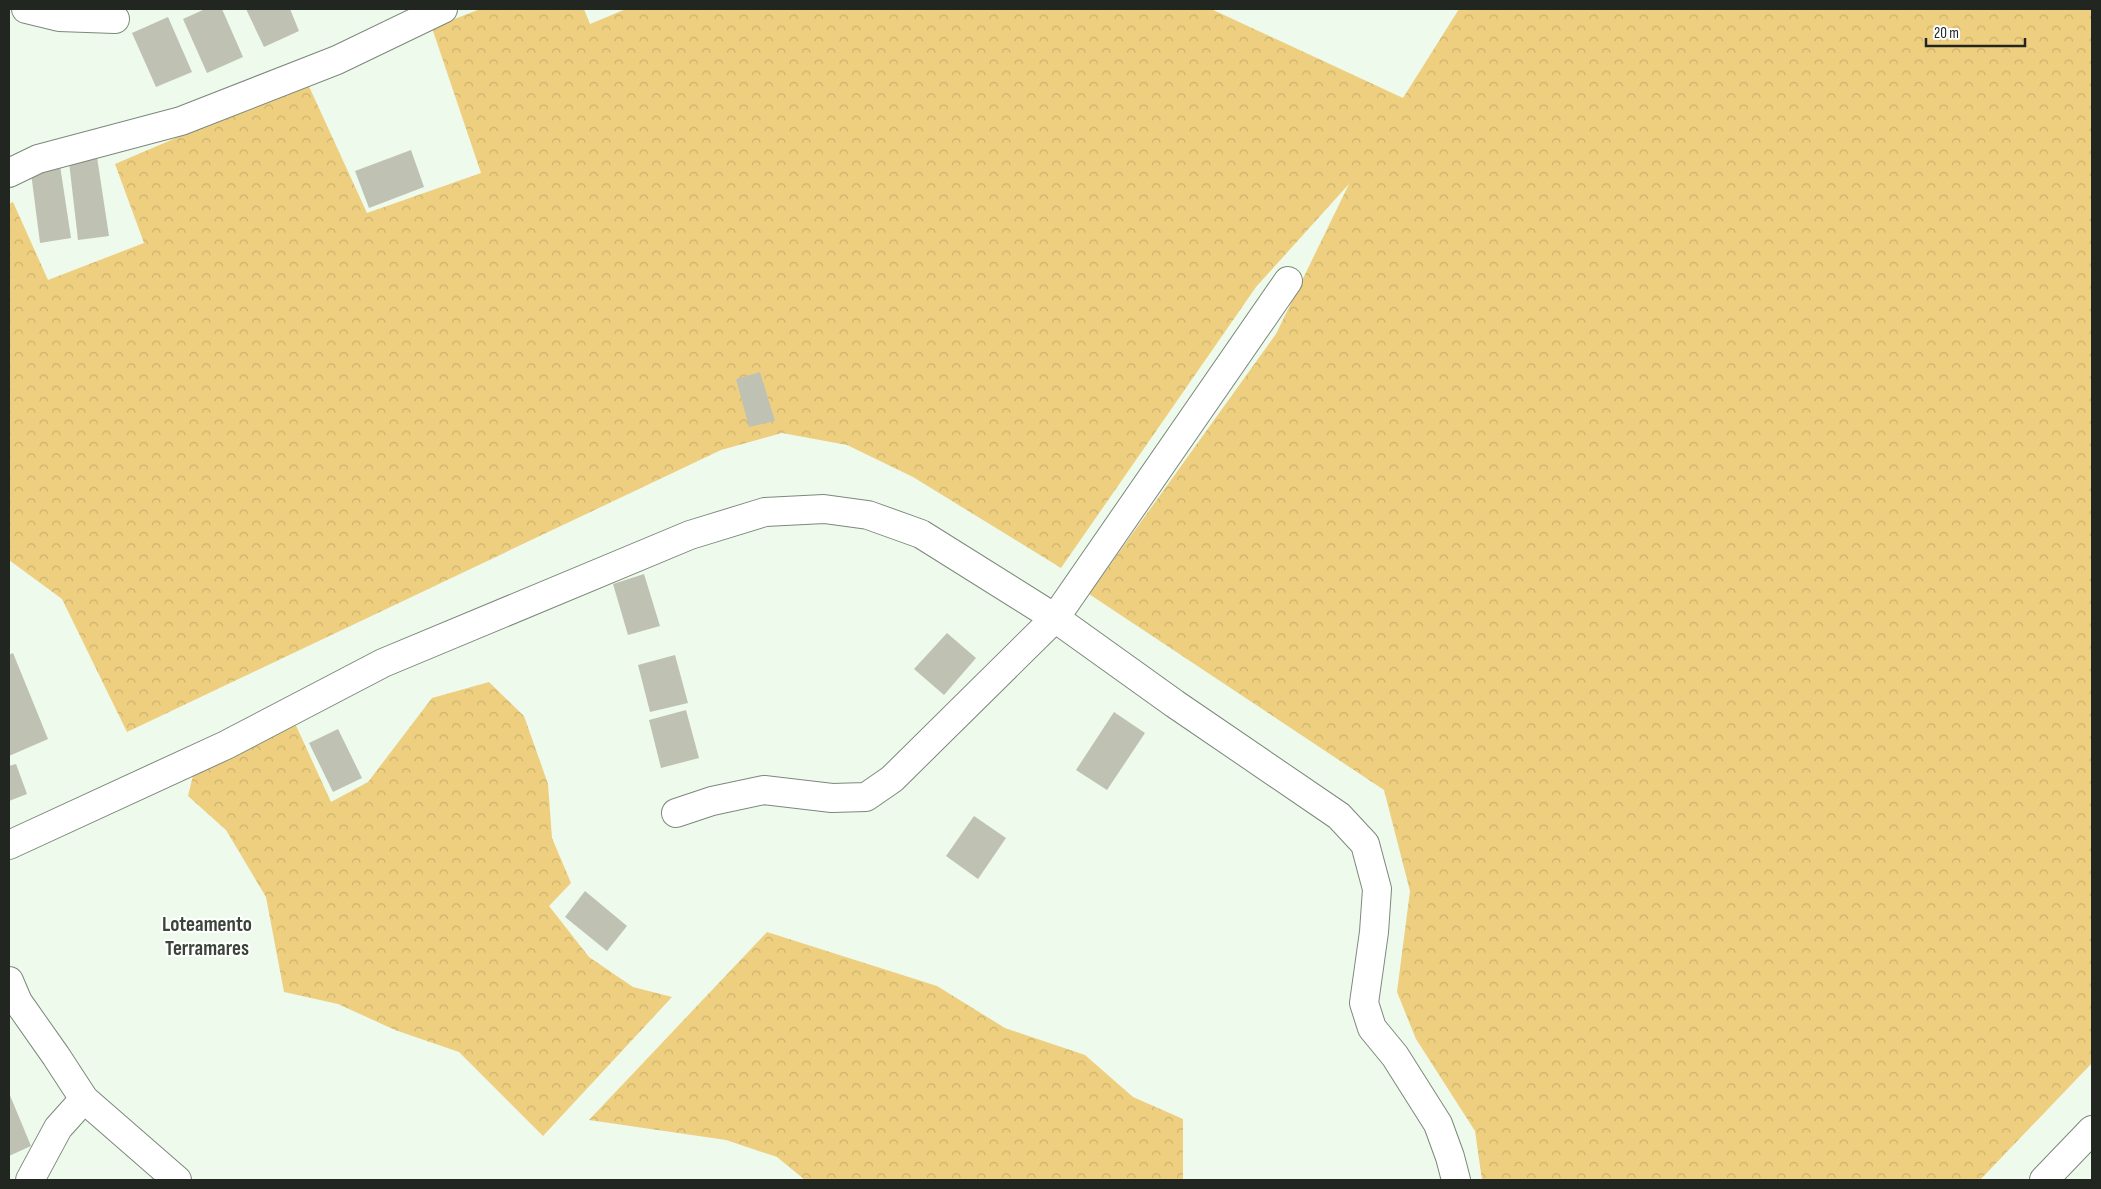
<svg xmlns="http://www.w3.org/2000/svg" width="2101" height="1189" font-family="'Sofia Sans Condensed',sans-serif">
<defs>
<pattern id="forest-crowns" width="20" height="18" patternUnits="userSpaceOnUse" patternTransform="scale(1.25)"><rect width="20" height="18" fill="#eecf80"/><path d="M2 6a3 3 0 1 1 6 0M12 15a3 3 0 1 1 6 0" fill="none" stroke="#ccb26e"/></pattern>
</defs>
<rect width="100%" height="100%" fill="#eefaec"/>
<g fill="url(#forest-crowns)">
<path d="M 480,9 L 584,9 L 590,24 L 626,9 L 1211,9 L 1403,98 L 1459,9 L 2092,9 L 2092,1063 L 1980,1180 L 1482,1180 L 1475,1131 L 1416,1039 L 1397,992 L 1410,891 L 1384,790 L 1089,594 L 1276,334 L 1349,184 L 1256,287 L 1061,568 L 913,477 L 847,445 L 782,433 L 721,450 L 127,732 L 62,599 L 9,560 L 9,204 L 13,202 L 48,280 L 144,243 L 115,164 L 307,82 L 367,213 L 481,173 L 432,28 Z"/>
<path d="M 489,682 L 524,716 L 548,784 L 552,838 L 571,883 L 549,906 L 589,957 L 633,987 L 672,997 L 543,1136 L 459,1052 L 395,1030 L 338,1004 L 284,992 L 266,897 L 226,830 L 188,796 L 198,755 L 288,708 L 331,802 L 368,782 L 432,698 Z"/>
<path d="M 767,932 L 937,986 L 1005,1028 L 1085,1055 L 1133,1097 L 1183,1119 L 1183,1180 L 805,1180 L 777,1157 L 726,1140 L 589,1120 Z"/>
</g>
<g fill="#bfc2b2">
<path d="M 205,9 L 222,9 L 243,57 L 207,73 L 183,19 Z"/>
<path d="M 246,9 L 290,9 L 299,31 L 264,47 Z"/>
<path d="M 168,17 L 192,72 L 156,87 L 132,33 Z"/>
<path d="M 411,150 L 424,187 L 369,208 L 355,171 Z"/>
<path d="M 97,157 L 109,236 L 78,240 L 69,162 Z"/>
<path d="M 59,159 L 71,238 L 40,243 L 30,165 Z"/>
<path d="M 760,372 L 775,421 L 749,427 L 736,379 Z"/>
<path d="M 644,574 L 660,626 L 628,635 L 613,584 Z"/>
<path d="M 947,633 L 976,658 L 944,695 L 914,669 Z"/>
<path d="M 13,653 L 48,739 L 9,756 L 9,655 Z"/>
<path d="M 675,655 L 688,703 L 650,712 L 638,665 Z"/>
<path d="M 686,710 L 699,758 L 661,768 L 649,720 Z"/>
<path d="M 1114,712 L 1145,733 L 1107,790 L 1076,770 Z"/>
<path d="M 338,729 L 362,778 L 333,792 L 309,743 Z"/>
<path d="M 16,764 L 27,794 L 9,801 L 9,766 Z"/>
<path d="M 974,816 L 1006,838 L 978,879 L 946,856 Z"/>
<path d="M 585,891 L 627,926 L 607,951 L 565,917 Z"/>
<path d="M 9,1093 L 31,1146 L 9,1156 Z"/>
</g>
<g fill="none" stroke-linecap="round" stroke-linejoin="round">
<g stroke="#7c887b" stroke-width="30">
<g id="minor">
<path d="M 26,9 L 59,17 L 115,19"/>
<path d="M 9,173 L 38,159 L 181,121 L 337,60 L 443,9"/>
<path d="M 676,813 L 712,801 L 764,790 L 832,798 L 866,797 L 892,779 L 1055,618 L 1288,281"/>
<path d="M 9,845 L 226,745 L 383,663 L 690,535 L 765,512 L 824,509 L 868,515 L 921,534 L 1055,618 L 1175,704 L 1339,816 L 1365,844 L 1377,889 L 1374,932 L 1364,1003 L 1372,1028 L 1395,1056 L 1438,1124 L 1450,1157 L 1456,1180"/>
<path d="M 9,981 L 18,1002 L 56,1056 L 84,1099 L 177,1180"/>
<path d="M 30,1180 L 58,1128 L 84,1099"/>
<path d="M 2044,1180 L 2092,1130"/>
</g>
</g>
<use href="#minor" stroke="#fff" stroke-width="28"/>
</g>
<g text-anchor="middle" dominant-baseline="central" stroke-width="4" stroke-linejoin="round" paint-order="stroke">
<g font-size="21" font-weight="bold" fill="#3a4439" stroke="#fff">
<text x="207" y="924">Loteamento<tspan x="207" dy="24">Terramares</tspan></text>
</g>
</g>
<rect width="2101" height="1189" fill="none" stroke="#212621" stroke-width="20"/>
<path d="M1926 38v8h99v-8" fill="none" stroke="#212621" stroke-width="2.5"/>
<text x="1934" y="38" font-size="15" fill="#212621" stroke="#ffffff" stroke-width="4" paint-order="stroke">20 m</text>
</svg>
